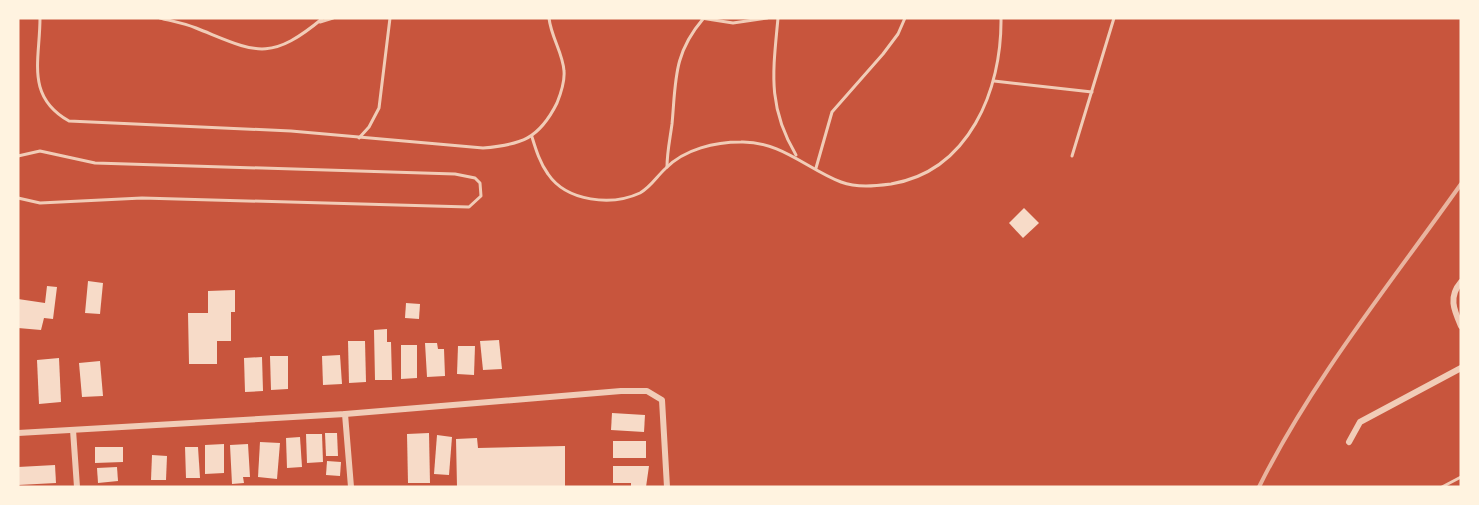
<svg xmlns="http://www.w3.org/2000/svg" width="1479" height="505" font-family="'Public Sans',sans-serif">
<rect width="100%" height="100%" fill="#c8553d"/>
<g fill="#f7dbc8">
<path d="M 1024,208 L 1039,223 L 1023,238 L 1009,223 Z"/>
<path d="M 88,281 L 103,283 L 100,314 L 85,313 Z"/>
<path d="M 47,286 L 57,287 L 53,319 L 44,318 L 41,330 L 18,328 L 18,299 L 45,303 Z"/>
<path d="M 235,290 L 235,312 L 231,312 L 231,341 L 217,341 L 217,364 L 189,364 L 188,313 L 208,313 L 208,291 Z"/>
<path d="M 406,303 L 420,304 L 419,319 L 405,318 Z"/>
<path d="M 387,329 L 387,342 L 391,342 L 392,380 L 375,380 L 374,330 Z"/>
<path d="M 499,340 L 502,369 L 483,370 L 480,341 Z"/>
<path d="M 348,341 L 365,341 L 366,382 L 349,383 Z"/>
<path d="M 425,343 L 437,343 L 438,349 L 444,349 L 445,376 L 427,377 Z"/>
<path d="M 401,345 L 417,345 L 417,378 L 401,379 Z"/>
<path d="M 458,346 L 475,346 L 474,375 L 457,374 Z"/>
<path d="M 340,355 L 342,384 L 323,385 L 322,356 Z"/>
<path d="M 270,356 L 288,356 L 288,389 L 271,390 Z"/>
<path d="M 262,357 L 263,391 L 245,392 L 244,358 Z"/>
<path d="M 59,358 L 61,402 L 39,404 L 37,360 Z"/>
<path d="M 100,361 L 103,396 L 82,397 L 79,363 Z"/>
<path d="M 612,413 L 645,415 L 644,432 L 611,430 Z"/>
<path d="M 325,433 L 337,433 L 338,456 L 326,456 Z"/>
<path d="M 429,433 L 430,483 L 408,483 L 407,434 Z"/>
<path d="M 306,434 L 322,434 L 323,462 L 307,463 Z"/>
<path d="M 437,435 L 452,437 L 449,475 L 434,474 Z"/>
<path d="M 300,437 L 302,467 L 287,468 L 286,438 Z"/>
<path d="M 477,438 L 478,448 L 565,446 L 565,487 L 457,487 L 456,439 Z"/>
<rect x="613" y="441" width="33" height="17"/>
<path d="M 260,442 L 280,443 L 277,479 L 258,477 Z"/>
<path d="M 224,444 L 224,473 L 205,474 L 205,445 Z"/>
<path d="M 248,444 L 250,477 L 243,477 L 244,483 L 232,484 L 230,445 Z"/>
<path d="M 95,447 L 123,447 L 123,462 L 95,463 Z"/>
<path d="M 185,447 L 198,447 L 200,478 L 186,478 Z"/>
<path d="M 152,455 L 167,456 L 166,480 L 151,480 Z"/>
<path d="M 327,461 L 341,462 L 340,476 L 326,475 Z"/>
<path d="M 55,465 L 56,483 L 18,485 L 18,467 Z"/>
<path d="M 613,466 L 649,466 L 646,487 L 631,487 L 631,483 L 613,483 Z"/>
<path d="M 117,467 L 118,481 L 98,483 L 97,468 Z"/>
</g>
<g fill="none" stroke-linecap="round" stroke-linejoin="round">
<g stroke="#f1ccb7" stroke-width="3">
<path d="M 40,18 C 40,60 25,96 69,121 L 291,131 L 483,148 C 521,145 539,139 557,103 C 561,93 565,82 564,71 C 563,53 551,37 549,18"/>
<path d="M 160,18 C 171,21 184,23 196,28 C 254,51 268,64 323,18"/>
<path d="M 701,18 L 733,23 L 767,18"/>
<path d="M 778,18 C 773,72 767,106 796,155"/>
<path d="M 320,22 L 333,18"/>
<path d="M 994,81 L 1092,92"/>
<path d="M 532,137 C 536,150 540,163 548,174 C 567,202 612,206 640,193 C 651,187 657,176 666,168 C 685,149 715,142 741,142 C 781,141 807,169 841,182 C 857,188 875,186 891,184 C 969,171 1002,90 1001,18"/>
<path d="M 359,138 L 369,127 L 379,108 L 390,18"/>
<path d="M 18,156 L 40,151 L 95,163 L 455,174 L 475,178 L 480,183 L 481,196 L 469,207 L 142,198 L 40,203 L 18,198"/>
<path d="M 1072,156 L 1114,18"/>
<path d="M 667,167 C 667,152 670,139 672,124 C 676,81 673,54 703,19"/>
<path d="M 816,168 L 832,112 L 883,54 L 898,34 L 905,18"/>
<path d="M 1442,487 L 1461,477"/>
</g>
<g stroke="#f1ccb7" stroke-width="6">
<path d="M 1461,282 C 1448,297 1454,310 1461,326"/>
<path d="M 345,414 L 351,487"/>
<path d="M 73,430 L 77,487"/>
<path d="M 18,433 L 345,414 L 621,391 L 647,391 L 662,400 L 667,487"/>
<path d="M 1349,442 L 1360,422 L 1461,368"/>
</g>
<path stroke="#e9b49f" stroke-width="4" d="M 1259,487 C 1313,378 1391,283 1461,184"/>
</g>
<rect width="1479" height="505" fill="none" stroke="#fff3e0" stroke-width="39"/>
</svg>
